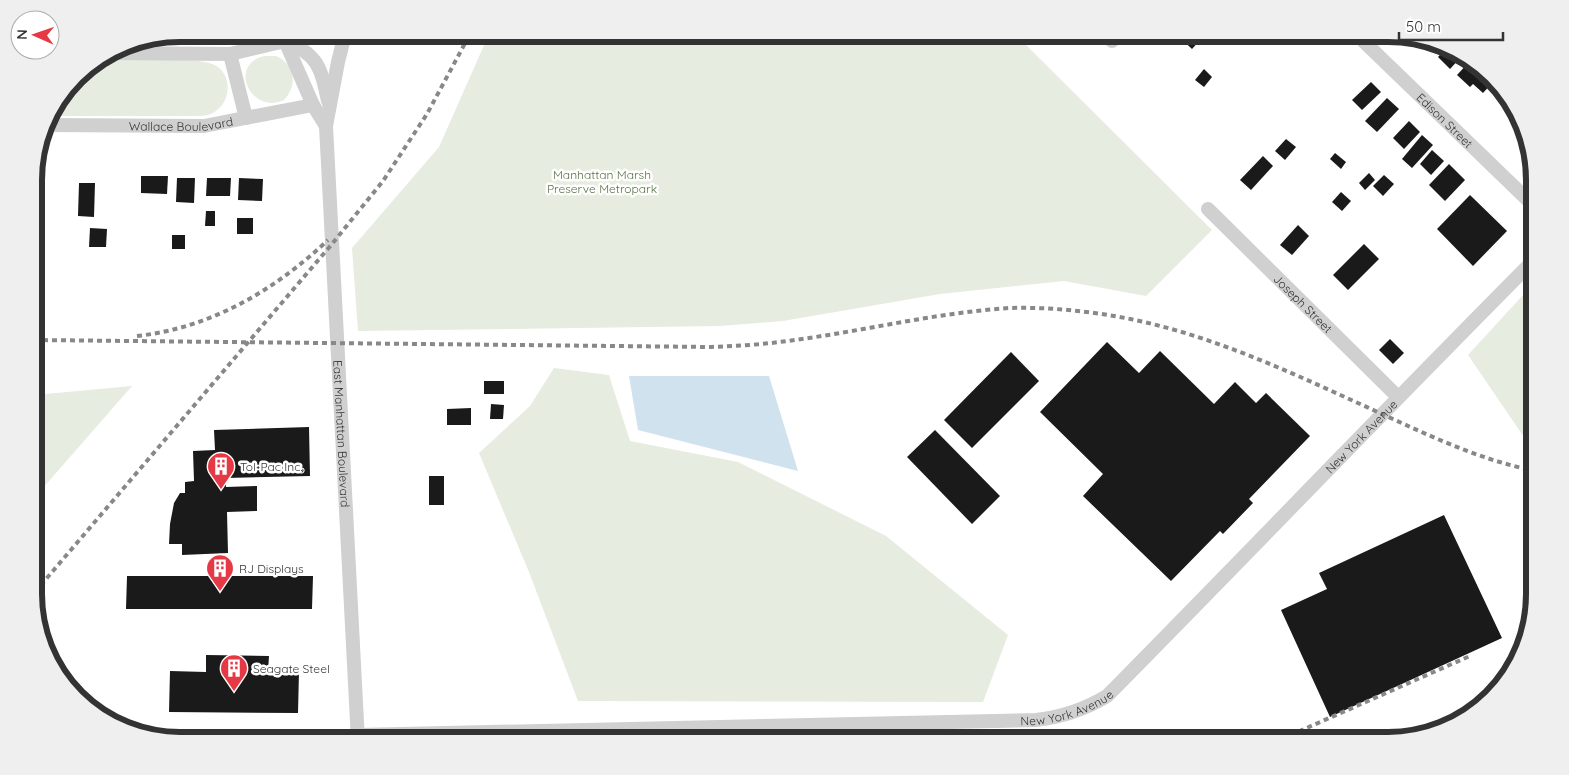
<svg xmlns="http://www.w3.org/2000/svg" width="1569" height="775" font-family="Quicksand,sans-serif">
<rect width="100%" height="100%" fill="#fff"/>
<g fill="#e6ecdf">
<path d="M 489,34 L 1015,34 L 1212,230 L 1146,296 L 1064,281 L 940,294 L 783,321 L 720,326 L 358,331 L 352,248 L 439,147 Z"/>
<path d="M 276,56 C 295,64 298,85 284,100 C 255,114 231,74 256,59 C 262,55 270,56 276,56 Z"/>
<path d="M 101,59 C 123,59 145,60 167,60 C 180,60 195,59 209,63 C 231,68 234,98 216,111 C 211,115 204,116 198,116 L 49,116 L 84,70 Z"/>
<path d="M 1534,283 L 1535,444 L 1528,443 L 1468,355 Z"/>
<path d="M 554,368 L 609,375 L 630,441 L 738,462 L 886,536 L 1008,635 L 983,702 L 578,701 L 529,572 L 479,453 L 530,406 Z"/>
<path d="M 132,386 L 35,497 L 35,395 Z"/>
</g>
<path fill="#cfe2ee" d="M 629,376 L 769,376 L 798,471 L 638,430 Z"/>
<g fill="#1a1a1a">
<path d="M 1176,34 L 1197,34 L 1202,38 L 1192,49 Z"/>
<path d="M 1447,47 L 1453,49 L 1462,56 L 1450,69 L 1438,57 Z"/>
<path d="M 1469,62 L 1493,82 L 1483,93 L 1473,84 L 1470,87 L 1457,75 Z"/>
<path d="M 1204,69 L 1212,77 L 1204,87 L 1195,80 Z"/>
<path d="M 1371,82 L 1381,92 L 1362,110 L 1352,100 Z"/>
<path d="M 1387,98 L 1399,109 L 1377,132 L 1365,121 Z"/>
<path d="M 1409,121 L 1420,132 L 1404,149 L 1393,138 Z"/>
<path d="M 1422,135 L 1433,145 L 1412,168 L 1402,159 Z"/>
<path d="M 1286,139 L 1296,147 L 1285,160 L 1275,151 Z"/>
<path d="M 1432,150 L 1444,161 L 1431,175 L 1420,164 Z"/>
<path d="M 1335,153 L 1346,162 L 1341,169 L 1330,159 Z"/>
<path d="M 1263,156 L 1273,166 L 1251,190 L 1240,180 Z"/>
<path d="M 1449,164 L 1465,180 L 1445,201 L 1429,185 Z"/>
<path d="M 1369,173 L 1375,180 L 1365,190 L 1359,183 Z"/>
<path d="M 1384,175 L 1394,184 L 1383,196 L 1373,186 Z"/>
<path d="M 141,176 L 168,176 L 167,194 L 141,193 Z"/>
<path d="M 177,178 L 195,178 L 194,203 L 176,202 Z"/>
<path d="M 207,178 L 231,178 L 230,196 L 206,196 Z"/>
<path d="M 239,178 L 263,179 L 262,201 L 238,200 Z"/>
<path d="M 34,183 L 44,183 L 43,210 L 34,210 Z"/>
<path d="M 79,183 L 95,183 L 94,217 L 78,216 Z"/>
<path d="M 1341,192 L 1351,201 L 1342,211 L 1332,202 Z"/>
<path d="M 1470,195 L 1507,231 L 1473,266 L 1437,229 Z"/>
<path d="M 206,211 L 215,211 L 215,226 L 205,226 Z"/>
<rect x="237" y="218" width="16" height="16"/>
<path d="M 1298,225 L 1309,236 L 1292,255 L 1280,245 Z"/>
<path d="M 90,228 L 107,229 L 106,247 L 89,247 Z"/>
<rect x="172" y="235" width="13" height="14"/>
<path d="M 1364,244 L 1379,259 L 1348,290 L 1333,275 Z"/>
<path d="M 1390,339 L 1404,353 L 1393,364 L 1379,350 Z"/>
<path d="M 1107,342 L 1139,373 L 1160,351 L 1214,404 L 1235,382 L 1256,403 L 1266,393 L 1310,436 L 1249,499 L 1253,503 L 1223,534 L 1220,531 L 1171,581 L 1083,496 L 1103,474 L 1040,412 Z"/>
<path d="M 1011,352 L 1039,381 L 972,448 L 944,420 Z"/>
<rect x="484" y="381" width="20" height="13"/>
<path d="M 491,404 L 504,405 L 503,419 L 490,419 Z"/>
<path d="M 471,408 L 471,425 L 447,425 L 447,409 Z"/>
<path d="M 309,427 L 310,476 L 225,478 L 226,487 L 257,486 L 257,511 L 227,512 L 228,553 L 182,555 L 182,544 L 169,544 L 170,524 L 174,503 L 180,493 L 185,493 L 185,482 L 194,481 L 193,451 L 215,450 L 214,430 Z"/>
<path d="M 935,430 L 1000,496 L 972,524 L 907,457 Z"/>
<rect x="429" y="476" width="15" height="29"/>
<path d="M 1444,515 L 1502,638 L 1330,717 L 1281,610 L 1327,589 L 1319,573 Z"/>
<path d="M 127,576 L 313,576 L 312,609 L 126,609 Z"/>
<path d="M 206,655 L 269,656 L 268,671 L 299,671 L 298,713 L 169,712 L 170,671 L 206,672 Z"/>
</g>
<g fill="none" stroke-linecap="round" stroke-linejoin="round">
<g stroke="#d0d0d0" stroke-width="14">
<path id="s1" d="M 345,34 L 338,62 L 326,126 L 358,741"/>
<path id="s2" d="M 1356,34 L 1534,206"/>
<path d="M 284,37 L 285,41 L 313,105 L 326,126"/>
<path d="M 1112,41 L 1119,34"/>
<path d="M 112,53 L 230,54 L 285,41 C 318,54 321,68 328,101"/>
<path d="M 230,54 L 246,118"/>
<path id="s3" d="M 47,125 L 204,126 L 313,105"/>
<path id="s4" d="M 1208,209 L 1398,397"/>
<path id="s5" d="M 357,735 L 1036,720 C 1063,717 1084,710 1107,696 C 1250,551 1391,404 1534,260"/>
</g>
<g stroke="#888" stroke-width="4" stroke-dasharray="5 4" stroke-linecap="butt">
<path d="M 137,336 C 211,328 275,290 328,240"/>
<path d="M 34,340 L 711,347 C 734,346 757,345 779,342 C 856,333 932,313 1009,308 C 1042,307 1076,310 1108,315 C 1204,330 1294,374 1382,414 C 1432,437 1481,460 1535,471"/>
<path d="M 35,592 L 332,244 L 383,181 L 427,114 L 470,34"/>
<path d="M 1408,738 L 1482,703"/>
<path d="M 1284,741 L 1293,734 L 1470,656"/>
</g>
</g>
<defs>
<g id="building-pin" transform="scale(1.4375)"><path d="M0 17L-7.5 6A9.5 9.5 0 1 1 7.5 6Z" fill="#e63946" stroke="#fff"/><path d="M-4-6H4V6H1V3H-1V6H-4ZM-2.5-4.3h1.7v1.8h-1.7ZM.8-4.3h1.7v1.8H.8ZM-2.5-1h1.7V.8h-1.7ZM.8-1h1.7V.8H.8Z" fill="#fff"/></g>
</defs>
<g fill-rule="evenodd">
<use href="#building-pin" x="221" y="466"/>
<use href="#building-pin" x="220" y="568"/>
<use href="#building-pin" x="234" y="668"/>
</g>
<g text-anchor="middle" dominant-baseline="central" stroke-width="5" stroke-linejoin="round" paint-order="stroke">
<g font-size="12" fill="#333" stroke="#fff">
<text stroke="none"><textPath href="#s2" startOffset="124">Edison Street</textPath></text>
<text stroke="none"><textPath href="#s3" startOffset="134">Wallace Boulevard</textPath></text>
<text stroke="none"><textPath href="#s4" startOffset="134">Joseph Street</textPath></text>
<text stroke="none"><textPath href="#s1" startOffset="402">East Manhattan Boulevard</textPath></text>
<text stroke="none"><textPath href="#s5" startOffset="1118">New York Avenue</textPath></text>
<text stroke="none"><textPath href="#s5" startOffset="712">New York Avenue</textPath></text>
</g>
<g font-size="12" fill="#56703f" stroke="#fff">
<text x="602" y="174">Manhattan Marsh<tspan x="602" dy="14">Preserve Metropark</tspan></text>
</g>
<g font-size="12" fill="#333" stroke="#fff" text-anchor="start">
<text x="240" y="466">Tol-Pac Inc.</text>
<text x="239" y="568">RJ Displays</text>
<text x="253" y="668">Seagate Steel</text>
</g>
</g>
<path d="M0 0H1569V775H0ZM180 42H1388A138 138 0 0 1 1526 180V594A138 138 0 0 1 1388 732H180A138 138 0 0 1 42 594V180A138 138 0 0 1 180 42Z" fill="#efefef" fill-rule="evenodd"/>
<path fill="none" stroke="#333" stroke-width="6" d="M180 42H1388A138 138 0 0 1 1526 180V594A138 138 0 0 1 1388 732H180A138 138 0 0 1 42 594V180A138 138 0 0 1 180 42Z"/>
<g transform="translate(35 35) rotate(272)"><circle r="24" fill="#ffffff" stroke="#adadad"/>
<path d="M0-4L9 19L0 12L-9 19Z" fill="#e63946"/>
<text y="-8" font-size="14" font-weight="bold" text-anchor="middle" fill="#333333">N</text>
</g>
<path d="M1399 32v8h104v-8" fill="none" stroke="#333333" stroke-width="2.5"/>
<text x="1406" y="32" font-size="15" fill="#333333" stroke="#ffffff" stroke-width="4" paint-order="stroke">50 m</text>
</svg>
